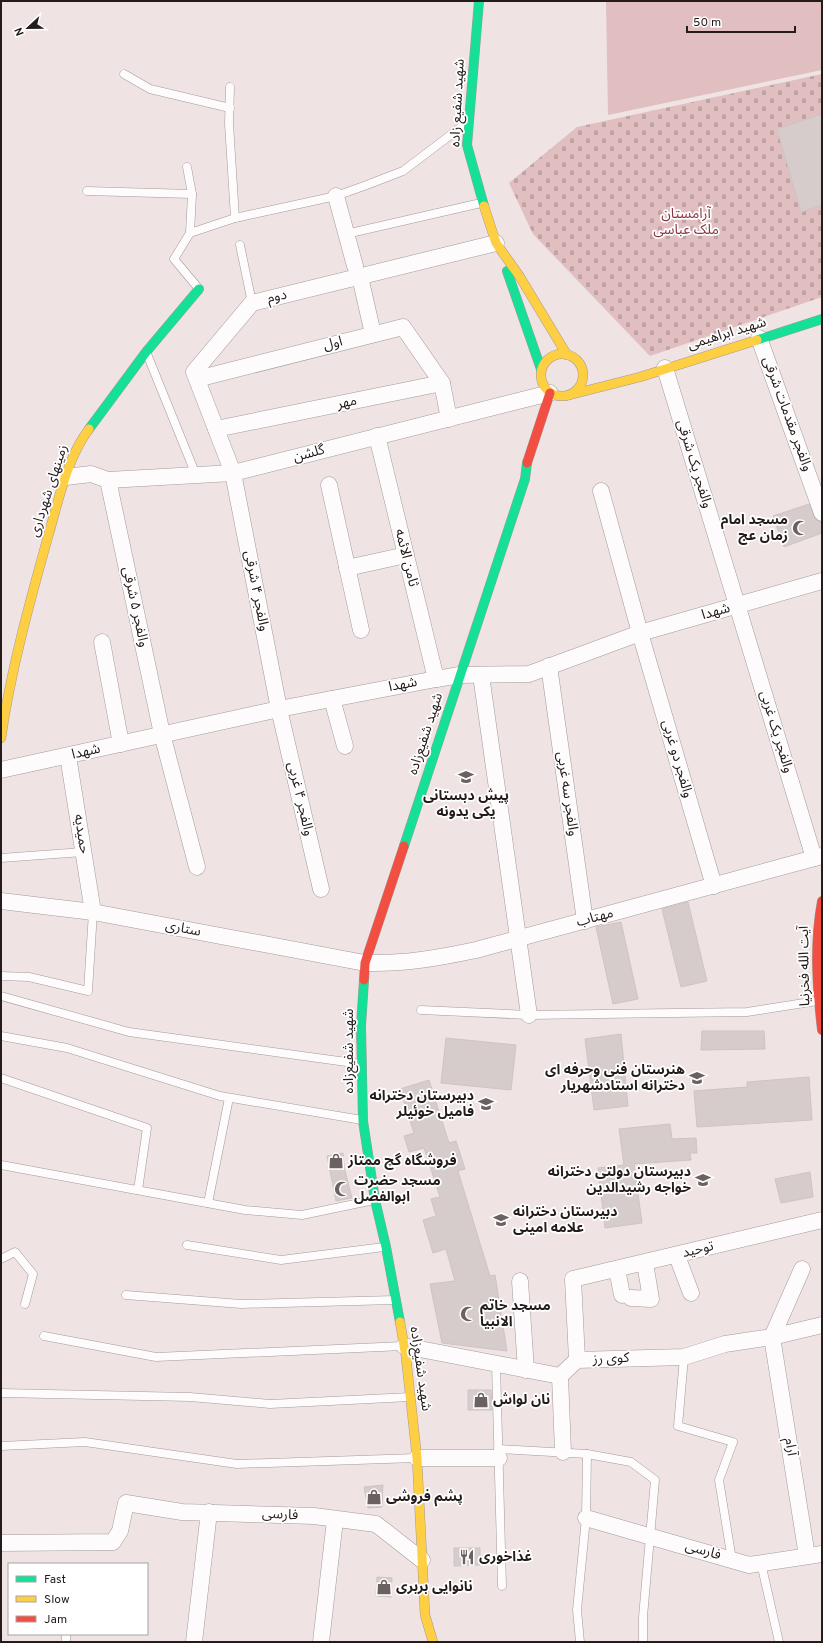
<svg xmlns="http://www.w3.org/2000/svg" width="823" height="1643" font-family="Overpass,'Noto Sans Arabic',sans-serif">
<defs>
<pattern id="cemetery-stones" width="16" height="16" patternUnits="userSpaceOnUse"><rect width="16" height="16" fill="#e1bec0"/><path d="M2 7V4a2 2 0 0 1 4 0v3zM10 15v-3a2 2 0 0 1 4 0v3z" fill="#c1a3a4"/></pattern>
</defs>
<rect width="100%" height="100%" fill="#efe3e3"/>
<path fill="url(#cemetery-stones)" d="M 822,74 L 822,297 L 650,356 L 533,234 L 509,183 L 577,127 Z"/>
<path fill="#e1bec0" d="M 606,1 L 822,1 L 822,70 L 608,115 Z"/>
<g fill="#d6cccc" stroke="#cfc4c5">
<path d="M 822,114 L 822,205 L 801,212 L 777,129 Z"/>
<path d="M 809,504 L 816,520 L 822,522 L 822,533 L 784,547 L 773,516 Z"/>
<path d="M 688,902 L 707,981 L 681,987 L 662,909 Z"/>
<path d="M 621,922 L 638,999 L 613,1004 L 596,927 Z"/>
<path d="M 702,1031 L 764,1031 L 765,1049 L 701,1050 Z"/>
<path d="M 621,1034 L 628,1106 L 594,1110 L 585,1039 Z"/>
<path d="M 446,1038 L 516,1045 L 511,1090 L 441,1083 Z"/>
<path d="M 809,1077 L 812,1120 L 697,1127 L 694,1091 L 747,1087 L 747,1082 Z"/>
<path d="M 429,1080 L 449,1143 L 456,1141 L 465,1169 L 458,1171 L 490,1276 L 495,1275 L 507,1351 L 442,1343 L 430,1284 L 455,1281 L 446,1249 L 433,1253 L 423,1220 L 436,1216 L 431,1199 L 440,1197 L 424,1148 L 409,1152 L 404,1136 L 414,1133 L 400,1089 Z"/>
<path d="M 670,1124 L 672,1139 L 696,1138 L 697,1153 L 690,1153 L 691,1160 L 634,1164 L 642,1223 L 605,1228 L 598,1168 L 624,1165 L 619,1129 Z"/>
<path d="M 343,1153 L 344,1167 L 352,1198 L 336,1201 L 327,1156 Z"/>
<path d="M 810,1172 L 813,1197 L 781,1203 L 775,1179 Z"/>
<path d="M 468,1390 L 491,1390 L 492,1410 L 468,1410 Z"/>
<path d="M 383,1485 L 382,1507 L 368,1508 L 364,1487 Z"/>
<path d="M 454,1548 L 480,1548 L 480,1565 L 454,1566 Z"/>
<path d="M 377,1577 L 392,1578 L 391,1597 L 376,1596 Z"/>
</g>
<g fill="none" stroke-linecap="round" stroke-linejoin="round">
<g stroke="#a49a9a" stroke-width="9">
<g id="lane">
<path d="M 124,74 L 150,89 L 230,108"/>
<path d="M 230,87 L 229,124 L 235,218"/>
<path d="M 187,167 L 192,194 L 190,233"/>
<path d="M 87,191 L 192,194"/>
<path d="M 346,234 L 481,203"/>
<path d="M 240,245 L 252,303"/>
<path d="M 199,289 L 174,259 L 190,233 L 235,218 L 336,196 L 364,186 L 403,171 L 465,124"/>
<path d="M 147,354 L 196,475"/>
<path d="M 1,858 L 83,852"/>
<path d="M 1,976 L 29,977 L 88,991 L 93,912"/>
<path d="M 1,996 L 129,1032 L 361,1064"/>
<path d="M 421,1010 L 529,1015 L 747,1012 L 817,1001"/>
<path d="M 1,1036 L 67,1048 L 220,1096 L 362,1120"/>
<path d="M 1,1078 L 147,1128 L 138,1190"/>
<path d="M 1,1165 L 245,1210 L 302,1215 L 374,1200"/>
<path d="M 208,1203 L 229,1098"/>
<path d="M 187,1245 L 281,1260 L 384,1247"/>
<path d="M 1,1259 L 15,1252 L 33,1274 L 25,1304"/>
<path d="M 126,1295 L 241,1304 L 395,1300"/>
<path d="M 44,1336 L 156,1357 L 403,1346"/>
<path d="M 684,1357 L 678,1426 L 733,1442 L 719,1480 L 732,1560"/>
<path d="M 496,1364 L 502,1586"/>
<path d="M 1,1393 L 190,1397 L 270,1404 L 410,1397"/>
<path d="M 1,1446 L 85,1442 L 237,1464 L 416,1458"/>
<path d="M 498,1449 L 587,1454 L 631,1462 L 655,1480 L 643,1617 L 643,1642"/>
<path d="M 761,1563 L 779,1642"/>
<path d="M 66,1642 L 66,1634"/>
<path d="M 580,1642 L 577,1610 L 586,1518 L 587,1454"/>
</g>
</g>
<g stroke="#a49a9a" stroke-width="17">
<g id="street">
<path d="M 336,196 L 355,266"/>
<path d="M 360,277 L 373,334"/>
<path d="M 759,338 L 822,513"/>
<path d="M 665,368 L 814,858"/>
<path d="M 197,379 L 403,327 L 442,383"/>
<path d="M 216,429 L 442,383 L 449,419"/>
<path d="M 377,436 L 436,679"/>
<path d="M 66,477 L 91,474 L 108,480 L 233,473 L 550,393"/>
<path d="M 108,480 L 162,734 L 197,867"/>
<path d="M 329,485 L 361,630"/>
<path d="M 601,491 L 640,633 L 714,886"/>
<path d="M 347,568 L 406,555"/>
<path d="M 102,642 L 121,744"/>
<path d="M 549,666 L 585,921"/>
<path d="M 481,675 L 529,1015"/>
<path d="M 332,699 L 345,746"/>
<path d="M 68,756 L 93,912"/>
<path d="M 1,770 L 279,709 L 436,679 L 460,675 L 529,674 L 640,633 L 822,581"/>
<path d="M 321,889 L 279,709 L 233,473 L 194,372 L 252,303 L 496,243"/>
<path d="M 1,901 L 93,912 L 365,963 C 404,964 438,958 476,950 L 822,856"/>
<path d="M 677,1256 L 691,1293"/>
<path d="M 617,1269 L 622,1295"/>
<path d="M 802,1269 L 772,1337 L 807,1556"/>
<path d="M 520,1281 L 526,1370"/>
<path d="M 631,1298 L 651,1299 L 645,1263"/>
<path d="M 404,1346 L 560,1376 L 577,1360 L 684,1357 L 725,1344 L 772,1337 L 822,1325"/>
<path d="M 577,1360 L 573,1279 L 822,1220"/>
<path d="M 560,1376 L 563,1452"/>
<path d="M 417,1458 L 499,1458"/>
<path d="M 586,1518 L 749,1565 L 822,1554"/>
<path d="M 1,1543 L 113,1542 L 120,1531 L 126,1503 L 182,1512 L 314,1516 L 376,1524 L 422,1560"/>
<path d="M 194,1642 L 209,1512"/>
<path d="M 321,1642 L 335,1520"/>
</g>
</g>
<g stroke="#a49a9a" stroke-width="10">
<g id="fast">
<path d="M 479,1 L 467,145 L 484,206"/>
<path d="M 507,271 L 541,369"/>
<path d="M 757,340 L 822,319"/>
<path d="M 89,429 L 146,352 L 199,289"/>
<path d="M 404,846 L 525,479 L 527,463"/>
<path d="M 364,980 L 361,1026 L 363,1121 L 375,1200 L 386,1247 L 400,1322"/>
</g>
</g>
<g stroke="#a49a9a" stroke-width="10">
<g id="slow">
<path d="M 484,206 L 496,243 L 520,277 L 567,355"/>
<circle cx="562" cy="375" r="21"/>
<path d="M 569,395 L 640,377 L 757,340"/>
<path d="M 1,738 C 11,669 30,601 49,533 C 59,499 67,458 89,429"/>
<path d="M 400,1322 L 406,1357 L 417,1458 L 425,1615 L 433,1642"/>
</g>
</g>
<g stroke="#a49a9a" stroke-width="10">
<g id="jam">
<path d="M 527,463 L 550,393"/>
<path d="M 822,901 C 814,944 817,987 822,1030"/>
<path d="M 364,980 L 365,963 L 404,846"/>
</g>
</g>
<use href="#lane" stroke="#fdfbfb" stroke-width="8"/>
<use href="#street" stroke="#fdfbfb" stroke-width="16"/>
<use href="#fast" stroke="#16e098" stroke-width="9"/>
<use href="#slow" stroke="#ffcf43" stroke-width="9"/>
<use href="#jam" stroke="#f24e42" stroke-width="9"/>
</g>
<defs>
<g id="mosque-bare" transform="scale(1.2)"><path d="M3.5-4.9A6 6 0 1 0 3.5 4.9A5 5 0 1 1 3.5-4.9Z" fill="#6b6161" stroke="#fff" stroke-width="2.5" paint-order="stroke"/></g>
<g id="school-bare" transform="scale(1.2)"><path d="M0-5L7-2L0 1L-7-2ZM-4 1L0 2.5L4 1V4Q0 6-4 4Z" fill="#6b6161" stroke="#fff" stroke-width="2.5" paint-order="stroke"/></g>
<g id="shop-bare" transform="scale(1.2)"><path d="M-5-2.5h2.3a2.7 3.5 0 0 1 5.4 0H5L5.5 6h-11ZM-1.5-2.5h3a1.5 2.3 0 0 0-3 0Z" fill="#6b6161" stroke="#fff" stroke-width="2.5" paint-order="stroke"/></g>
<g id="restaurant-bare" transform="scale(1.2)"><path d="M-5-6h1v4h1v-4h1v4h1v-4h1v5L-1.5 .5V6h-2V.5L-5-1ZM5-6V6H3V1.5H1.5Q1.5-4 5-6Z" fill="#6b6161" stroke="#fff" stroke-width="2.5" paint-order="stroke"/></g>
</defs>
<g fill-rule="evenodd">
<use href="#mosque-bare" x="800" y="528"/>
<use href="#school-bare" x="466" y="777"/>
<use href="#school-bare" x="697" y="1078"/>
<use href="#school-bare" x="486" y="1104"/>
<use href="#shop-bare" x="336" y="1161"/>
<use href="#school-bare" x="703" y="1180"/>
<use href="#mosque-bare" x="342" y="1189"/>
<use href="#school-bare" x="501" y="1220"/>
<use href="#mosque-bare" x="468" y="1314"/>
<use href="#shop-bare" x="481" y="1400"/>
<use href="#shop-bare" x="374" y="1497"/>
<use href="#restaurant-bare" x="467" y="1557"/>
<use href="#shop-bare" x="384" y="1587"/>
</g>
<g text-anchor="middle" dominant-baseline="central" stroke-width="3.5" stroke-linejoin="round" paint-order="stroke">
<g font-size="14" fill="#241b1b" stroke="#fff">
<text transform="translate(458 103) rotate(-87)">شهید شفیع زاده</text>
<text transform="translate(277 297) rotate(-13)">دوم</text>
<text transform="translate(727 334) rotate(-17)">شهید ابراهیمی</text>
<text transform="translate(333 344) rotate(-14)">اول</text>
<text transform="translate(347 403) rotate(-12)">مهر</text>
<text transform="translate(787 414) rotate(70)">والفجر مقدمات شرقی</text>
<text transform="translate(309 454) rotate(-15)">گلشن</text>
<text transform="translate(694 464) rotate(73)">والفجر یک شرقی</text>
<text transform="translate(49 491) rotate(-72)">زمینهای شهرداری</text>
<text transform="translate(406 558) rotate(76)">ثامن الائمه</text>
<text transform="translate(256 591) rotate(79)">والفجر ۴ شرقی</text>
<text transform="translate(135 607) rotate(78)">والفجر ۵ شرقی</text>
<text transform="translate(716 612) rotate(-16)">شهدا</text>
<text transform="translate(403 685) rotate(-11)">شهدا</text>
<text transform="translate(776 732) rotate(73)">والفجر یک غربی</text>
<text transform="translate(426 734) rotate(-72)">شهید شفیع‌زاده</text>
<text transform="translate(86 752) rotate(-13)">شهدا</text>
<text transform="translate(677 759) rotate(74)">والفجر دو غربی</text>
<text transform="translate(567 794) rotate(82)">والفجر سه غربی</text>
<text transform="translate(300 799) rotate(77)">والفجر ۴ غربی</text>
<text transform="translate(81 834) rotate(81)">حمیدیه</text>
<text transform="translate(595 918) rotate(-15)">مهتاب</text>
<text transform="translate(183 929) rotate(11)">ستاری</text>
<text transform="translate(805 966) rotate(-91)">آیت الله فخرنیا</text>
<text transform="translate(349 1051) rotate(-90)">شهید شفیع‌زاده</text>
<text transform="translate(698 1250) rotate(-14)">توحید</text>
<text transform="translate(611 1359) rotate(-2)">کوی رز</text>
<text transform="translate(420 1369) rotate(82)">شهید شفیع‌زاده</text>
<text transform="translate(790 1447) rotate(81)">آرام</text>
<text transform="translate(280 1515) rotate(3)">فارسی</text>
<text transform="translate(703 1551) rotate(16)">فارسی</text>
</g>
<g font-size="14" fill="#883540" stroke="#fff">
<text x="686" y="214">آرامستان<tspan x="686" dy="16">ملک عباسی</tspan></text>
</g>
<g font-size="14" font-weight="bold" fill="#241b1b" stroke="#fff" text-anchor="start">
<text x="788" y="520" text-anchor="end">مسجد امام<tspan x="788" dy="16">زمان عج</tspan></text>
<text x="466" y="796" text-anchor="middle">پیش دبستانی<tspan x="466" dy="16">یکی یدونه</tspan></text>
<text x="685" y="1070" text-anchor="end">هنرستان فنی وحرفه ای<tspan x="685" dy="16">دخترانه استادشهریار</tspan></text>
<text x="474" y="1096" text-anchor="end">دبیرستان دخترانه<tspan x="474" dy="16">فامیل خوئیلر</tspan></text>
<text x="348" y="1161">فروشگاه گچ ممتاز</text>
<text x="691" y="1172" text-anchor="end">دبیرستان دولتی دخترانه<tspan x="691" dy="16">خواجه رشیدالدین</tspan></text>
<text x="354" y="1181">مسجد حضرت<tspan x="354" dy="16">ابوالفضل</tspan></text>
<text x="513" y="1212">دبیرستان دخترانه<tspan x="513" dy="16">علامه امینی</tspan></text>
<text x="480" y="1306">مسجد خاتم<tspan x="480" dy="16">الانبیا</tspan></text>
<text x="493" y="1400">نان لواش</text>
<text x="386" y="1497">پشم فروشی</text>
<text x="479" y="1557">غذاخوری</text>
<text x="396" y="1587">نانوایی بربری</text>
</g>
</g>
<rect width="823" height="1643" fill="none" stroke="#241b1b" stroke-width="4"/>
<rect x="8" y="1563" width="140" height="72" fill="#ffffff" stroke="#a7a4a4"/>
<rect x="16" y="1576" width="20" height="6" fill="#16e098" stroke="#a7a4a4"/>
<text x="44" y="1583" font-size="12" fill="#241b1b">Fast</text>
<rect x="16" y="1596" width="20" height="6" fill="#ffcf43" stroke="#a7a4a4"/>
<text x="44" y="1603" font-size="12" fill="#241b1b">Slow</text>
<rect x="16" y="1616" width="20" height="6" fill="#f24e42" stroke="#a7a4a4"/>
<text x="44" y="1623" font-size="12" fill="#241b1b">Jam</text>
<g transform="translate(28 28) rotate(248)" stroke="#ffffff" stroke-width="3" paint-order="stroke">
<path d="M0-3L7 15L0 10L-7 15Z" fill="#241b1b"/>
<text y="-6" font-size="11" font-weight="bold" text-anchor="middle" fill="#241b1b">N</text>
</g>
<path d="M687 26v6h108v-6" fill="none" stroke="#241b1b" stroke-width="2"/>
<text x="693" y="26" font-size="12" fill="#241b1b" stroke="#ffffff" stroke-width="3" paint-order="stroke">50 m</text>
</svg>
